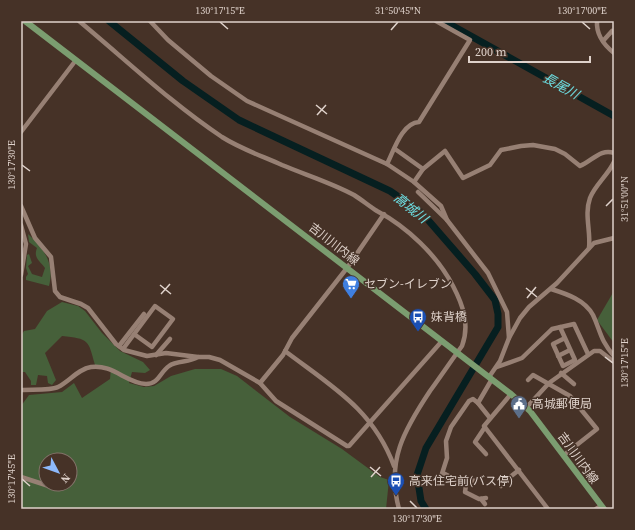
<svg xmlns="http://www.w3.org/2000/svg" width="635" height="530" font-family="'Source Serif 4','Noto Sans JP',serif">
<rect width="100%" height="100%" fill="#463227"/>
<g fill="#46603a" fill-rule="evenodd">
<path d="M 28,234 C 44,249 55,263 49,286 L 26,280 L 26,277 L 28,274 L 26,268 L 27,255 L 29,254 L 32,263 L 28,266 L 32,274 L 42,277 L 45,268 C 40,261 33,258 37,248 L 29,242 Z"/>
<path d="M 614,291 L 614,343 L 597,320 Z"/>
<path d="M 62,302 L 78,306 L 85,311 L 102,333 L 120,351 L 143,362 L 150,370 L 145,373 L 132,372 L 129,383 L 144,387 L 154,386 L 171,376 L 195,369 L 221,369 L 237,376 L 290,417 L 342,449 L 380,477 L 389,480 L 386,509 L 21,509 L 21,406 L 29,395 L 62,392 L 74,383 L 82,398 L 110,379 L 111,368 L 95,365 C 88,339 89,339 62,336 L 45,353 L 56,380 L 52,385 L 48,383 L 47,376 L 38,375 L 36,385 L 31,385 L 31,381 L 25,372 L 21,372 L 21,336 L 24,331 L 35,329 L 47,311 ZM 46,460 L 70,460 L 70,484 L 46,484 Z"/>
</g>
<g fill="none" stroke-linecap="round" stroke-linejoin="round">
<g stroke="#061f20" stroke-width="7">
<path d="M 109,21 L 183,81 L 239,120 L 390,191 L 422,213 L 475,274 L 495,300 L 498,314 L 498,327 L 426,448 L 417,475 L 421,501 L 426,509"/>
<path d="M 444,21 L 614,116"/>
</g>
<g stroke="#978074" stroke-width="4.5">
<path d="M 79,21 C 126,60 171,103 222,137 C 241,149 262,156 282,165 C 306,175 332,183 354,195 C 362,200 369,206 377,211 C 407,227 437,255 453,286 C 463,305 470,325 462,346 C 451,361 441,376 430,391 C 404,430 386,461 399,509"/>
<path d="M 150,21 L 168,40 L 211,76 L 247,101 L 387,164"/>
<path d="M 597,21 C 596,34 604,45 614,53"/>
<path d="M 603,41 L 612,31 L 614,33"/>
<path d="M 21,132 L 76,60"/>
<path d="M 395,149 L 423,169"/>
<path d="M 414,182 L 387,164 C 394,150 402,123 419,122 L 470,40 L 436,21"/>
<path d="M 418,192 L 447,220 L 488,273 L 507,312 L 509,338"/>
<path d="M 21,206 L 35,238 L 51,257 L 55,291 L 60,297 L 81,304 L 88,308 L 116,344 L 124,350 L 147,356 L 166,353 L 198,357 L 209,357 L 220,360 L 260,383 L 276,401 L 347,446 L 349,446 L 442,341"/>
<path d="M 447,220 L 441,206 L 414,182 L 423,169 L 445,151 L 463,178 L 490,165 L 501,150 L 521,146 L 533,145 L 555,149 L 565,154 L 580,166 C 592,161 601,148 614,153"/>
<path d="M 21,225 L 26,244 L 21,275"/>
<path d="M 589,248 C 591,231 584,215 590,198 C 595,185 608,175 614,162"/>
<path d="M 551,289 C 567,294 585,300 593,315 C 601,332 600,340 614,356"/>
<path d="M 560,327 L 575,360 L 563,366 L 553,344 L 565,338"/>
<path d="M 119,346 L 144,314"/>
<path d="M 123,349 L 155,306 L 173,319 L 152,347 L 134,334"/>
<path d="M 285,351 C 331,386 373,409 394,466"/>
<path d="M 156,355 L 170,339"/>
<path d="M 558,356 L 570,350"/>
<path d="M 497,367 L 522,358 L 552,329 L 574,324 L 588,354"/>
<path d="M 561,373 L 574,384"/>
<path d="M 489,377 L 500,361 L 509,338 L 520,318 L 529,307 L 557,283 L 594,243 L 614,238"/>
<path d="M 528,380 L 533,375 L 570,396 L 597,429 L 564,455"/>
<path d="M 260,383 L 283,355 L 292,338 L 347,268 L 384,214"/>
<path d="M 21,390 C 30,389 50,391 58,387 C 69,382 78,369 91,367 C 113,364 126,383 146,384 C 159,384 160,372 169,366 C 177,360 189,363 198,357"/>
<path d="M 511,394 L 484,426 L 548,509"/>
<path d="M 478,403 L 490,418"/>
<path d="M 526,408 L 549,383 L 594,351 L 600,351 L 614,362"/>
<path d="M 485,427 L 475,442 L 486,454"/>
<path d="M 443,473 L 466,485 L 470,480 L 475,481"/>
<path d="M 21,477 L 52,487"/>
<path d="M 439,483 L 447,458 L 446,441 L 451,427 L 469,401 L 473,399 L 478,403 L 492,379"/>
<path d="M 466,485 L 465,492 L 479,499 L 486,498"/>
<path d="M 501,486 L 507,478 L 510,477 L 519,470"/>
<path d="M 481,499 L 485,504"/>
<path d="M 596,509 L 601,506"/>
</g>
<path stroke="#7b9d70" stroke-width="6" d="M 25,21 L 511,394 L 530,411 L 604,509"/>
</g>
<path fill="none" stroke="#dfd2cb" stroke-width="1.5" d="M 220,22 L 228,29M 582,22 L 590,29M 391,30 L 398,22M 316,105 L 327,114M 317,115 L 326,105M 22,165 L 30,171M 606,206 L 613,199M 160,285 L 171,294M 526,288 L 537,297M 161,294 L 170,284M 527,298 L 536,287M 605,357 L 613,363M 370,467 L 381,476M 371,477 L 380,467M 22,479 L 30,486M 410,501 L 417,508"/>
<defs>
<g id="supermarket-pin" transform="scale(0.9)"><path d="M0 17L-7.5 6A9.5 9.5 0 1 1 7.5 6Z" fill="#3f7fe0" stroke="#463227"/><path d="M-6-5.5h2.5l.6 2H6L4.5 2H-2.5L-4.4-4H-6ZM-1.5 3.2a1.3 1.3 0 1 0 .1 0ZM3 3.2a1.3 1.3 0 1 0 .1 0Z" fill="#fff"/></g>
<g id="bus-pin" transform="scale(0.9)"><path d="M0 17L-7.5 6A9.5 9.5 0 1 1 7.5 6Z" fill="#1a4fb4" stroke="#463227"/><path d="M-5-6H5V4H4V6H2V4H-2V6H-4V4H-5ZM-3.5-4V0h7V-4ZM-3.5 1.2v1.5H-2V1.2ZM2 1.2v1.5H3.5V1.2Z" fill="#fff"/></g>
<g id="civic-pin" transform="scale(0.9)"><path d="M0 17L-7.5 6A9.5 9.5 0 1 1 7.5 6Z" fill="#5c6f8a" stroke="#463227"/><path d="M-.6-6.5H3V-4.5H.6V-3L4-1V1h2V6H-6V1h2V-1L-.6-3ZM-1.2 2.5V6h2.4V2.5Z" fill="#fff"/></g>
</defs>
<g fill-rule="evenodd">
<use href="#supermarket-pin" x="351" y="284"/>
<use href="#bus-pin" x="418" y="317"/>
<use href="#civic-pin" x="519" y="404"/>
<use href="#bus-pin" x="396" y="481"/>
</g>
<g text-anchor="middle" dominant-baseline="central" stroke-width="3" stroke-linejoin="round" paint-order="stroke">
<g font-size="12" fill="#dfd2cb" stroke="#463227">
<text transform="translate(334 244) rotate(38)">吉川川内線</text>
<text transform="translate(578 458) rotate(54)">吉川川内線</text>
</g>
<g font-size="12" fill="#dfd2cb" stroke="#463227" text-anchor="start">
<text x="364" y="284">セブン-イレブン</text>
<text x="431" y="317">妹背橋</text>
<text x="532" y="404">高城郵便局</text>
<text x="409" y="481">高来住宅前(バス停)</text>
</g>
<g font-size="13" font-style="italic" fill="#6ce0e5" stroke="#463227">
<text transform="translate(561 86) rotate(29)">長尾川</text>
<text transform="translate(411 208) rotate(39)">高城川</text>
</g>
</g>
<rect width="635" height="530" fill="none" stroke="#463227" stroke-width="44"/>
<g transform="translate(58 472) rotate(131)"><circle r="19" fill="#463227" stroke="#837269"/>
<path d="M0-3L7 15L0 10L-7 15Z" fill="#8db9fc"/>
<text y="-6" font-size="11" font-weight="bold" text-anchor="middle" fill="#dfd2cb">N</text>
</g>
<path d="M469 56v6h121v-6" fill="none" stroke="#dfd2cb" stroke-width="2"/>
<text x="475" y="56" font-size="12" fill="#dfd2cb" stroke="#463227" stroke-width="3" paint-order="stroke">200 m</text>
<rect x="22" y="22" width="591" height="486" fill="none" stroke="#dfd2cb" stroke-width="1.5"/>
<g font-size="10" text-anchor="middle" fill="#dfd2cb">
<text x="220" y="14">130°17'15"E</text>
<text x="398" y="14">31°50'45"N</text>
<text x="582" y="14">130°17'00"E</text>
<text transform="translate(11 165) rotate(-90)" y="4">130°17'30"E</text>
<text transform="translate(624 199) rotate(-90)" y="4">31°51'00"N</text>
<text transform="translate(624 363) rotate(-90)" y="4">130°17'15"E</text>
<text transform="translate(11 479) rotate(-90)" y="4">130°17'45"E</text>
<text x="417" y="522">130°17'30"E</text>
</g>
</svg>
